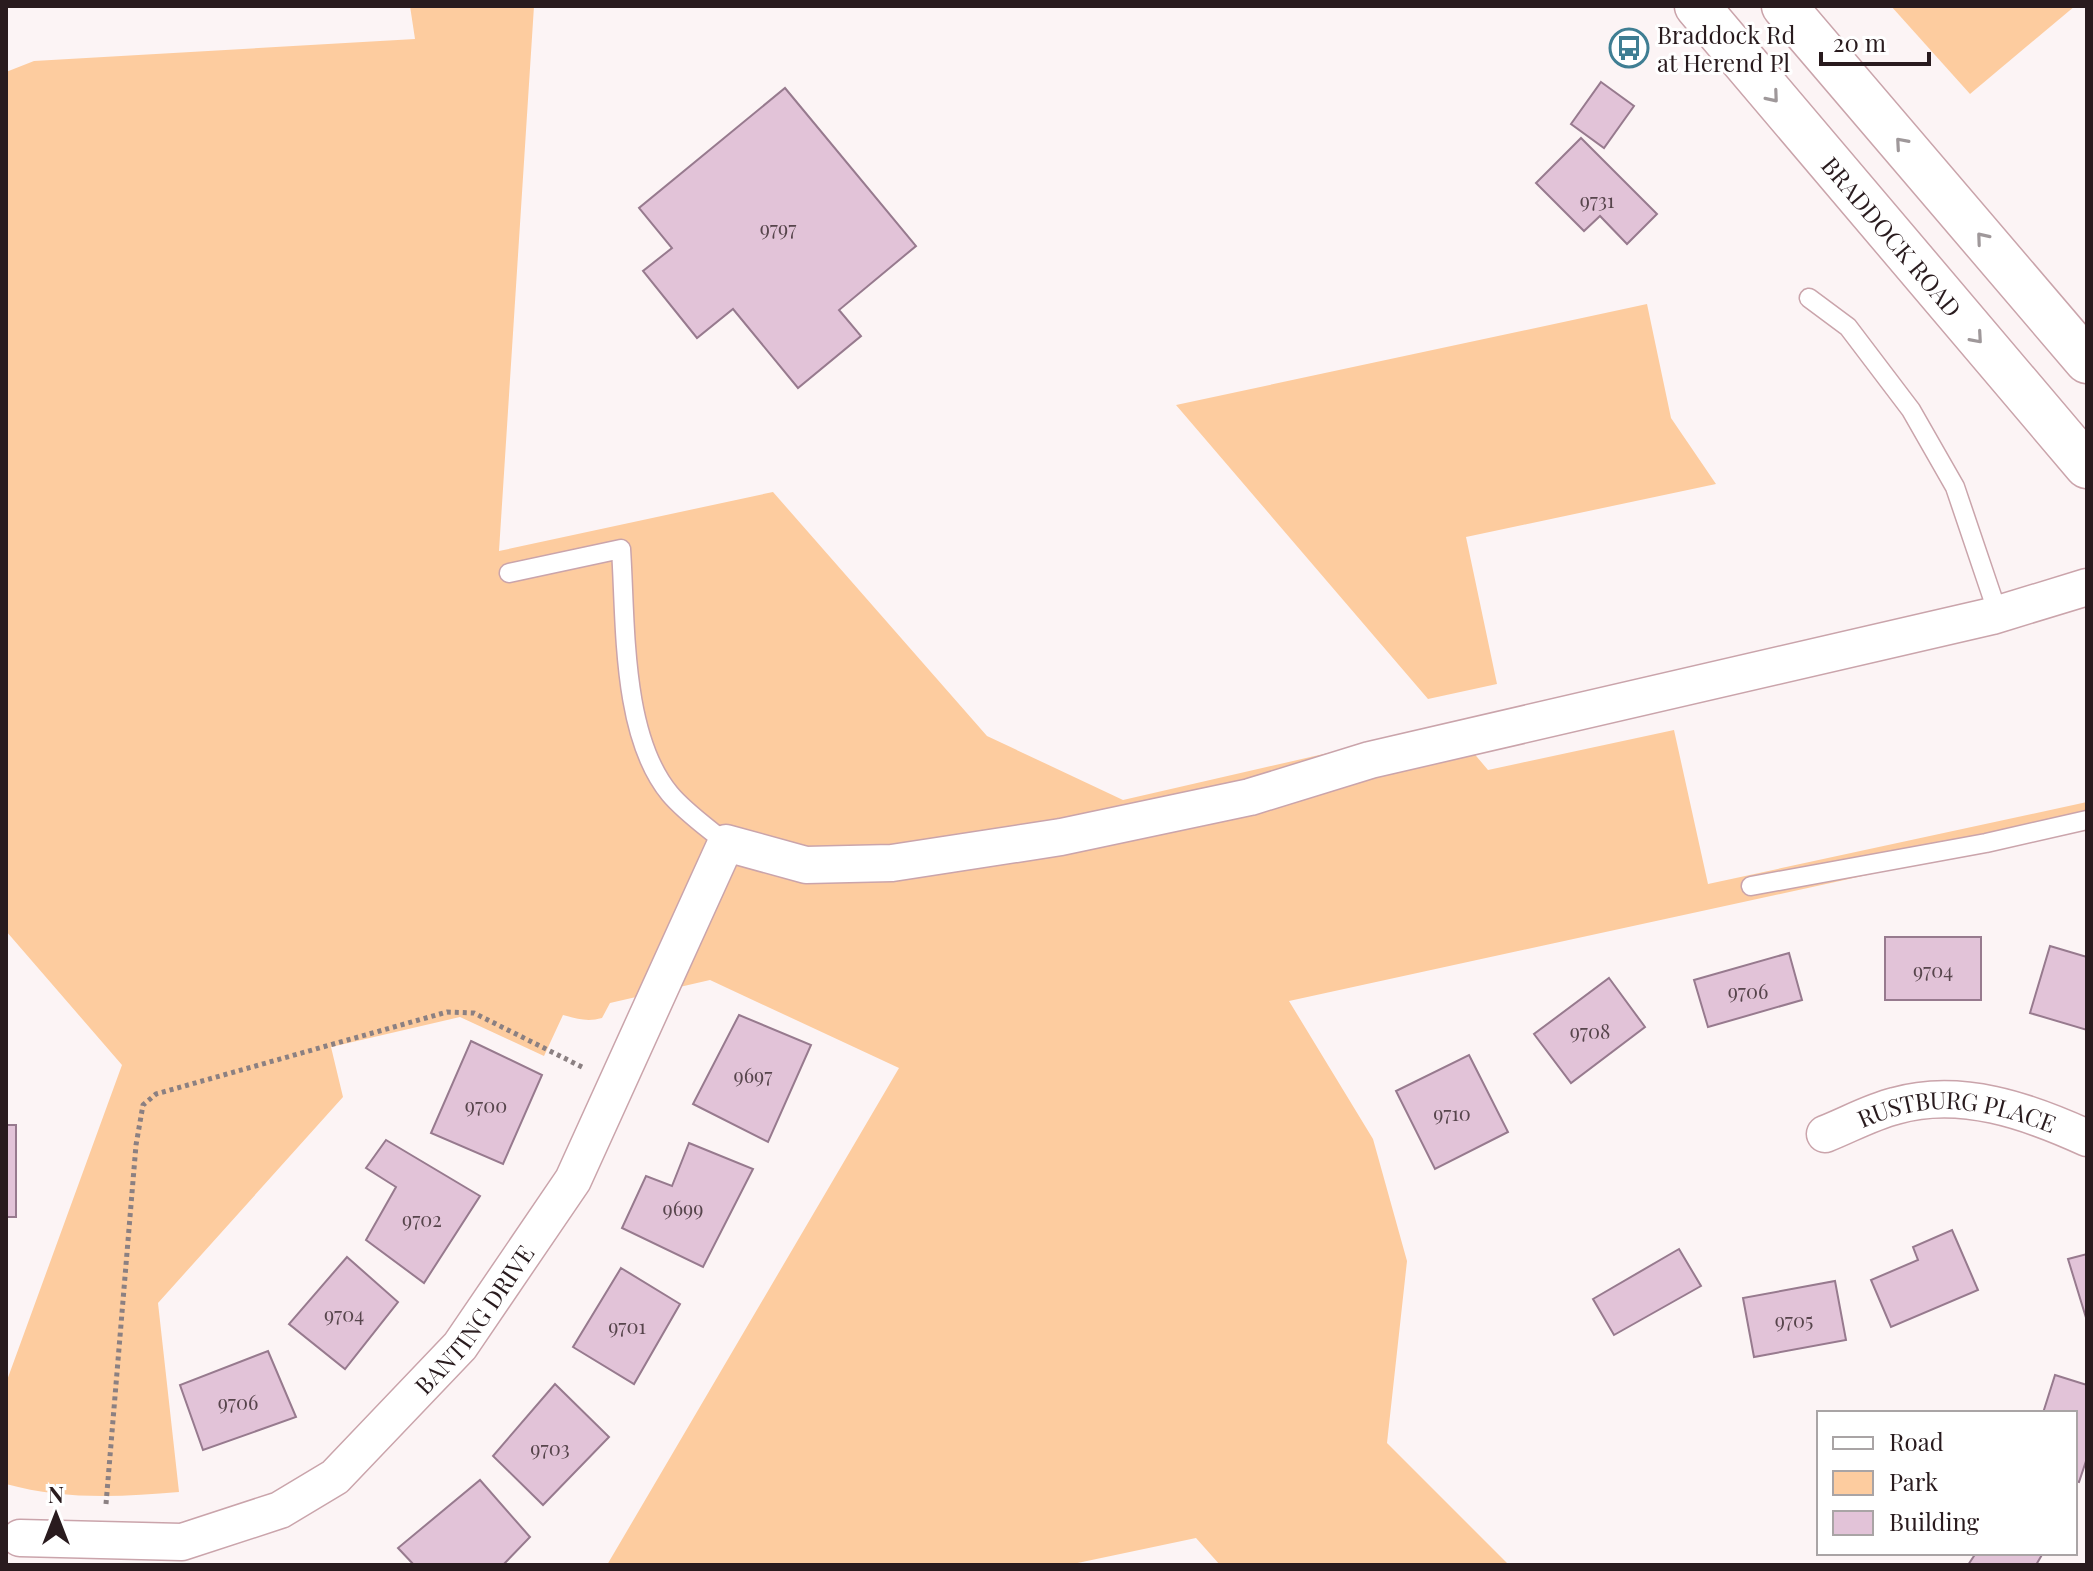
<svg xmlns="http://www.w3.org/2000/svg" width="2093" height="1571" font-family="'Playfair Display',serif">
<rect width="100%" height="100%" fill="#fcf4f5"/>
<g fill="#fdcc9f">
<path d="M 410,6 L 534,6 L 499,551 L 773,492 L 987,736 L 1123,800 L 1450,725 L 1488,770 L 1674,730 L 1708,884 L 2087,802 L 2087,827 L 1289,1001 L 1373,1139 L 1407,1261 L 1387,1443 L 1509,1565 L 1220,1565 L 1196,1538 L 1068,1565 L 607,1565 L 899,1068 L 710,980 L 610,1003 L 602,1018 C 588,1022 577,1019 563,1015 L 544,1056 L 460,1017 L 331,1047 L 343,1097 L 158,1303 L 179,1492 C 120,1497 64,1500 6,1484 L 6,1383 L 122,1065 L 6,931 L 6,72 L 34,61 L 415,39 Z"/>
<path d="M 1891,6 L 2075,6 L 1970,94 Z"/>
<path d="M 1647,304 L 1671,418 L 1716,484 L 1466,537 L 1497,684 L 1428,699 L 1176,405 Z"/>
</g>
<g fill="#e2c3d8" stroke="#977a8e" stroke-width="2">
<path d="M 1601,82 L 1634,106 L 1604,148 L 1571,124 Z"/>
<path d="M 785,88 L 916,246 L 839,310 L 861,336 L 798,388 L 733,309 L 697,338 L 643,271 L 672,248 L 639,208 Z"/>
<path d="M 1581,138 L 1657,214 L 1627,244 L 1600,216 L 1584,231 L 1536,183 Z"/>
<rect x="1885" y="937" width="96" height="63"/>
<path d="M 2050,946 L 2087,957 L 2087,1030 L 2030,1013 Z"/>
<path d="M 1789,953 L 1802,1000 L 1708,1027 L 1694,980 Z"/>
<path d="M 1609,978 L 1645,1027 L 1571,1083 L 1534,1034 Z"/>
<path d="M 739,1015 L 811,1045 L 768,1142 L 693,1104 Z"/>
<path d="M 471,1041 L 542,1075 L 503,1164 L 431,1133 Z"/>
<path d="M 1469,1055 L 1508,1132 L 1435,1169 L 1396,1091 Z"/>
<rect x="6" y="1125" width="10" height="92"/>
<path d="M 386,1140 L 480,1196 L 424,1283 L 366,1240 L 396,1187 L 366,1168 Z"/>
<path d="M 689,1143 L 753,1169 L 703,1267 L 622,1228 L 646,1176 L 672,1186 Z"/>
<path d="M 1952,1230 L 1978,1290 L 1891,1327 L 1871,1280 L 1918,1260 L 1913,1247 Z"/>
<path d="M 1679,1249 L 1701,1286 L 1614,1335 L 1593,1299 Z"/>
<path d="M 2087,1254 L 2087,1321 L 2068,1259 Z"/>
<path d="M 347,1257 L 398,1302 L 345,1369 L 289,1324 Z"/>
<path d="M 621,1268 L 680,1304 L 634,1384 L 573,1347 Z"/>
<path d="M 1835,1281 L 1846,1340 L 1754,1357 L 1743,1298 Z"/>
<path d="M 268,1351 L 296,1417 L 203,1450 L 180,1385 Z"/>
<path d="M 2055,1375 L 2087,1385 L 2087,1458 L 2079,1482 L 2075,1481 L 2075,1413 L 2043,1413 Z"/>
<path d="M 555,1384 L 609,1437 L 543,1505 L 493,1456 Z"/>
<path d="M 480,1480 L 530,1537 L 503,1565 L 414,1565 L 398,1548 Z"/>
<path d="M 1976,1553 L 2043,1553 L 2036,1565 L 1968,1565 Z"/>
</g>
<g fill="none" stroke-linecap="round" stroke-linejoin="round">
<g stroke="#caa4ab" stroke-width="21">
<g id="service">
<path d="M 1809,298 L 1848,327 L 1911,410 L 1955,487 L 1998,614"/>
<path d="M 509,573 L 621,549 C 626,623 621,735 670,794 C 685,812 708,828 726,843"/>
<path d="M 1751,886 L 1986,843 L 2087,820"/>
</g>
</g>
<g stroke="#caa4ab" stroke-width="39">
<g id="minor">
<path id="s1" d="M 1825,1134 C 1848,1125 1871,1112 1895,1106 C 1960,1087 2028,1111 2087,1138"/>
<path id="s2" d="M 20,1538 L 182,1542 L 280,1510 L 335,1477 L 460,1346 L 573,1180 L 726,843 L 806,865 L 892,863 L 1061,837 L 1250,797 L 1370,760 L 1992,616 L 2087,587"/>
</g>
</g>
<g stroke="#caa4ab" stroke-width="47">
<g id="primary">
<path id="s3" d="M 1697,6 L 2087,466"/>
<path d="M 1784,6 L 2087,361"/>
</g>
</g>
<path stroke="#8b8082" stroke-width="5" stroke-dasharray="4 4" stroke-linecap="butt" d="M 106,1504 L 136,1145 L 143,1105 L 156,1094 L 447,1012 L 474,1013 L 584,1068"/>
<use href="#service" stroke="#fff" stroke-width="18"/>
<use href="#minor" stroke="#fff" stroke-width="36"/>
<use href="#primary" stroke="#fff" stroke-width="44"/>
</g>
<defs><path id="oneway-chevron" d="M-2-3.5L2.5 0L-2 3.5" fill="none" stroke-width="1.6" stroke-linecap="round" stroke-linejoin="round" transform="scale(2)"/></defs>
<g stroke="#9f989a">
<use href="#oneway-chevron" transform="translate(1773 97) rotate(50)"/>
<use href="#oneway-chevron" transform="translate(1901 143) rotate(-131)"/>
<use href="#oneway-chevron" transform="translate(1982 238) rotate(-130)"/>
<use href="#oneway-chevron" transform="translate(1977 338) rotate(49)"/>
</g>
<defs>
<g id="bus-ring" transform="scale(2)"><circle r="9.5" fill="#fff" stroke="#3f7e93" stroke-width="1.5"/><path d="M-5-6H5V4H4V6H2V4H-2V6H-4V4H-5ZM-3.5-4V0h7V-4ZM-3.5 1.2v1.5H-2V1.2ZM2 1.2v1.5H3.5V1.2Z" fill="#3f7e93"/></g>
</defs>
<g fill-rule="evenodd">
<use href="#bus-ring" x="1629" y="48"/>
</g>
<g text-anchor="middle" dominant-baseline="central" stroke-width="6" stroke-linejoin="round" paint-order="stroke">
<g font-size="20" fill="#57454c">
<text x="1597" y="199">9731</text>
<text x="778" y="227">9797</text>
<text x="1933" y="969">9704</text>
<text x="1748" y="990">9706</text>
<text x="1590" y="1030">9708</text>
<text x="753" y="1074">9697</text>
<text x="486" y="1104">9700</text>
<text x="1452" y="1112">9710</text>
<text x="683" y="1207">9699</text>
<text x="422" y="1218">9702</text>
<text x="344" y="1313">9704</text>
<text x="1794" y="1319">9705</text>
<text x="627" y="1325">9701</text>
<text x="238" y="1401">9706</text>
<text x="550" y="1447">9703</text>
</g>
<g font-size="24" fill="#291b1e" stroke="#fff" text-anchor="start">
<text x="1657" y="34">Braddock Rd<tspan x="1657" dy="28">at Herend Pl</tspan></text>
</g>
<g font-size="24" fill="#291b1e" stroke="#fff">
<text stroke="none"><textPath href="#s3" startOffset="302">BRADDOCK ROAD</textPath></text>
<text stroke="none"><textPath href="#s1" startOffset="138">RUSTBURG PLACE</textPath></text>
<text stroke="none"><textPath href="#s2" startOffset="540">BANTING DRIVE</textPath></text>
</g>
</g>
<rect width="2093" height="1571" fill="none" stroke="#291b1e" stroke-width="16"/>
<rect x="1817" y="1411" width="260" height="144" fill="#ffffff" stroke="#a9a4a5" stroke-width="2"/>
<rect x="1833" y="1437" width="40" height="12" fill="#ffffff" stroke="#a9a4a5" stroke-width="2"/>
<text x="1889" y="1451" font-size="24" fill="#291b1e">Road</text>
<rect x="1833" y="1471" width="40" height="24" fill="#fdcc9f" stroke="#a9a4a5" stroke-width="2"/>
<text x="1889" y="1491" font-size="24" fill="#291b1e">Park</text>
<rect x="1833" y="1511" width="40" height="24" fill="#e2c3d8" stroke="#a9a4a5" stroke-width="2"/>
<text x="1889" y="1531" font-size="24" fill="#291b1e">Building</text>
<g transform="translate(56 1515)" stroke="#ffffff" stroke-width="6" paint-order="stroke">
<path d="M0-6L14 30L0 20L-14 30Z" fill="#291b1e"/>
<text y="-12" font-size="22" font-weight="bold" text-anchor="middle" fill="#291b1e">N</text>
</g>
<path d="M1821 52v12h108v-12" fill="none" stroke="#291b1e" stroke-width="4"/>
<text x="1833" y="52" font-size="24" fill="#291b1e" stroke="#ffffff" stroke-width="6" paint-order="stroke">20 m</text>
</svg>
